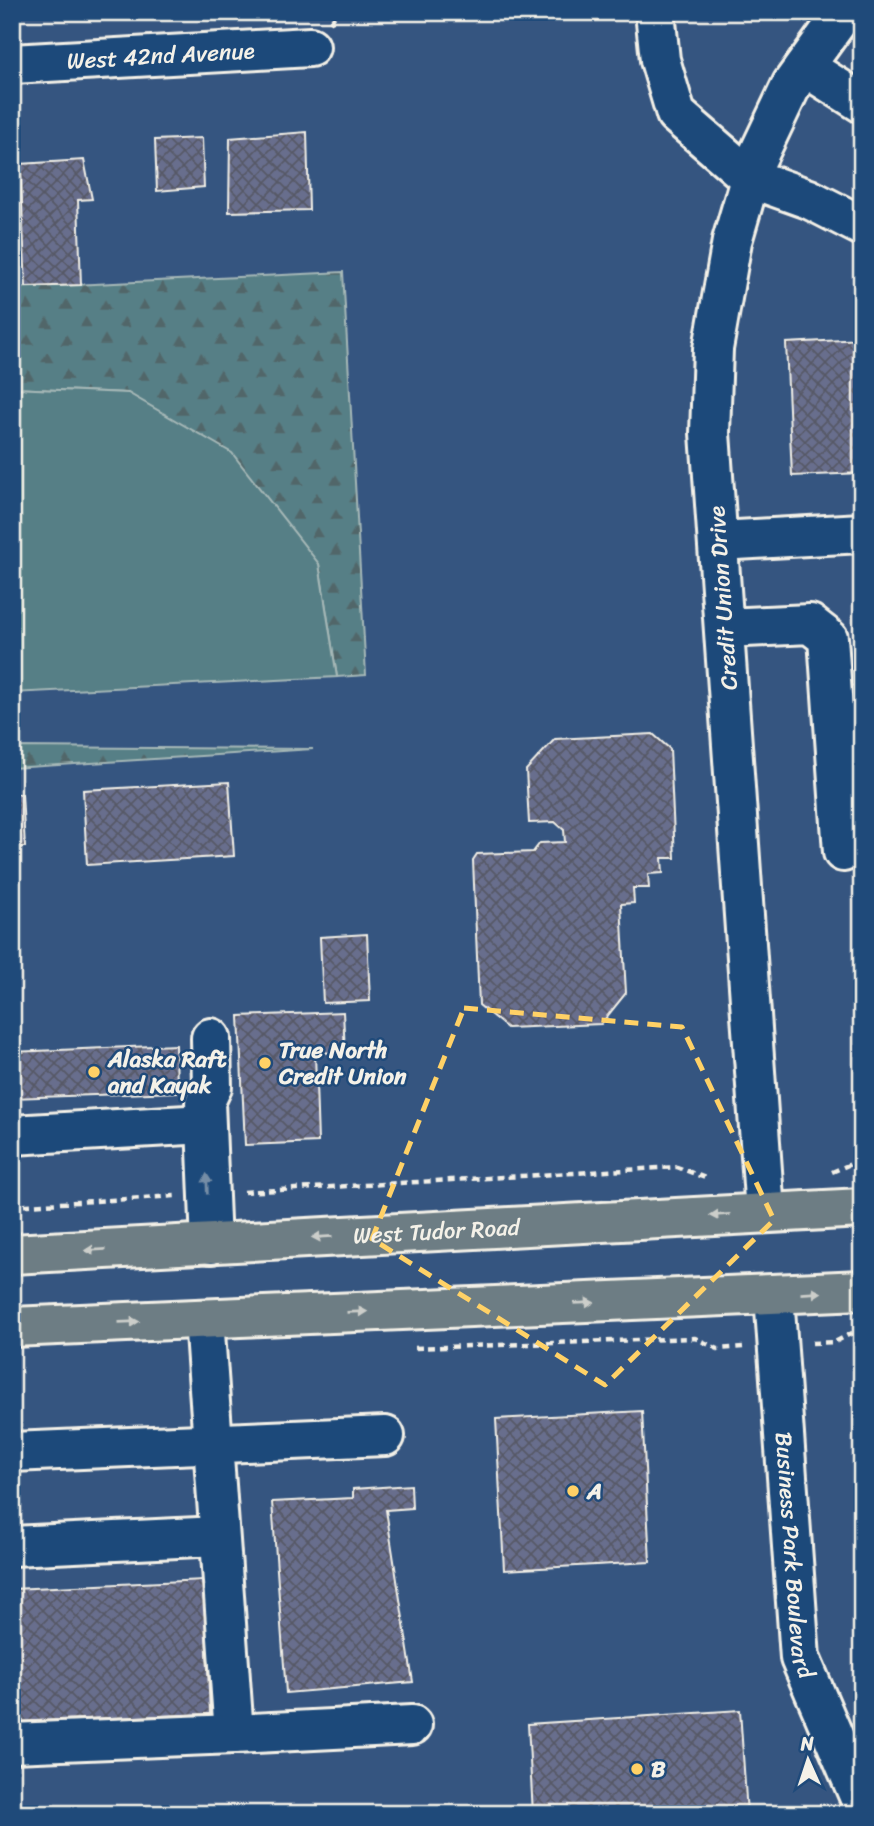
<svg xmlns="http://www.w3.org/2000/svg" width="874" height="1826" font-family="Sriracha,sans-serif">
<defs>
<pattern id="forest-firs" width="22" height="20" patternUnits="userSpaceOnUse" patternTransform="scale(1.75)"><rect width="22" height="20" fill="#577f86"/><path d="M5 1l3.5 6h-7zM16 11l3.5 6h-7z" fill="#516669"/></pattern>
<pattern id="building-cross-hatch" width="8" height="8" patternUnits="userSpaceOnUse" patternTransform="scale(1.75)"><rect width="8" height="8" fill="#676e8d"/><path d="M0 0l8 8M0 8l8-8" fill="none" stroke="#565966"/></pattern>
</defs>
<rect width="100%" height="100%" fill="#355580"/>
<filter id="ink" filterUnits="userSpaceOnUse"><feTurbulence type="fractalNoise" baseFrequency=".0143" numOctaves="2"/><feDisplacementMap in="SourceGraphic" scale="14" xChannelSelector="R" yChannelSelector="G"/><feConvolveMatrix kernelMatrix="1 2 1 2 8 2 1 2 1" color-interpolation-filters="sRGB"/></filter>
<g filter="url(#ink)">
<g fill="url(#forest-firs)" stroke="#a6b8b7" stroke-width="2">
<path d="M 343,272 L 366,675 L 337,677 L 319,564 L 128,393 L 12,388 L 12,288 Z"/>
<path d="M 12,747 L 313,749 L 12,768 Z"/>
</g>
<path fill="#577f86" stroke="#a6b8b7" stroke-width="2" d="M 12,388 L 128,393 L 232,453 L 319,564 L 337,677 L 12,693 Z"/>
<g fill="url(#building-cross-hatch)" stroke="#f4f1e8" stroke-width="2">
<path d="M 307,132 L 309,210 L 229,212 L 230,138 Z"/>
<path d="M 202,138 L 204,187 L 157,191 L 155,140 Z"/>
<path d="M 84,160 L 92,199 L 78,200 L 81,285 L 26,287 L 20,164 Z"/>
<path d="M 862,339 L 862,473 L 792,476 L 786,343 Z"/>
<path d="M 653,734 L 670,749 L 675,858 L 662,858 L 663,873 L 648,874 L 649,888 L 633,888 L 634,903 L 621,904 L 626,993 L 601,1024 L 507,1028 L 479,1005 L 473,860 L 477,854 L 533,852 L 540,843 L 565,842 L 564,830 L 555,822 L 529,823 L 526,770 L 555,739 Z"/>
<path d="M 229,782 L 234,856 L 87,865 L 83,790 Z"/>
<path d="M 12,794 L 22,794 L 25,847 L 12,847 Z"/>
<path d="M 367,934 L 370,1001 L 323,1003 L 320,937 Z"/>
<path d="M 343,1012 L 345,1052 L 315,1053 L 318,1142 L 245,1145 L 239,1016 Z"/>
<path d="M 176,1045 L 177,1092 L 12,1098 L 12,1052 Z"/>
<path d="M 642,1411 L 650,1562 L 504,1570 L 496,1419 Z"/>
<path d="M 411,1485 L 412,1508 L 386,1510 L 413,1682 L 286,1693 L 272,1502 L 353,1498 L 353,1489 Z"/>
<path d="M 204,1580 L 210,1714 L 12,1722 L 12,1589 Z"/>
<path d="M 740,1710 L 747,1814 L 533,1814 L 528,1724 Z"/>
</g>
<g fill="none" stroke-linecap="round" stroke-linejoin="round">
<g stroke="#f4f1e8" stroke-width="44">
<g id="minor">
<path d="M 655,12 L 660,60 L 676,114 L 750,178 L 809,199 L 862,226"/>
<path id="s1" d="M 12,64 L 310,47"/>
<path d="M 805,67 L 862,103"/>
<path d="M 719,541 L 862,533"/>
<path d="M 725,628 L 810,624 L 828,638 L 843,852"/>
<path d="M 211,1038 L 212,1087 L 205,1102 L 211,1244"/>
<path d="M 12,1135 L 205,1124"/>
<path d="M 765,1213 L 710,433 L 713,349 L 732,241 L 755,162 L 792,84 L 844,12"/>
<path id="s2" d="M 774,1295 L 800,1658 L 862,1803"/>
<path d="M 204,1319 L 234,1734 L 412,1725"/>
<path d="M 12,1452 L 385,1436"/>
<path d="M 12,1546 L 219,1536"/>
<path d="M 12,1743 L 234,1734"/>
</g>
</g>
<g stroke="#f4f1e8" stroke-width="44">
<g id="major">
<path id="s3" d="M 12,1254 L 862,1208"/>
<path d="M 12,1327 L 862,1290"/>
</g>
</g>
<g stroke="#f4f1e8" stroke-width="4.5" stroke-dasharray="7 5" stroke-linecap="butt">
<path d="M 330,22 L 338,12"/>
<path d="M 832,1172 L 862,1159"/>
<path d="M 244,1192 L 677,1167 L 708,1179"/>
<path d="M 12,1206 L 176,1196"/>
<path d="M 812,1343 L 835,1342 L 854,1332 L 862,1332"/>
<path d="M 415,1348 L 695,1338 L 718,1349 L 743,1347"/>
</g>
<use href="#minor" stroke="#1f4a7a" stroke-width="38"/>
<use href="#major" stroke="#6d7d84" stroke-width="38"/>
</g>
<defs><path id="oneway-solid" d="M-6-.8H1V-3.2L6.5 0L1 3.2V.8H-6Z" transform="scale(1.75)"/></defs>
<use fill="#748da6" href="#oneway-solid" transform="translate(207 1184) rotate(-92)"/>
<g fill="#ccceca">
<use href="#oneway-solid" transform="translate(720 1215) rotate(177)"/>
<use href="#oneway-solid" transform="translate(322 1237) rotate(177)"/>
<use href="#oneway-solid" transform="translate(95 1250) rotate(177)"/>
<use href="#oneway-solid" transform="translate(811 1293) rotate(-3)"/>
<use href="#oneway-solid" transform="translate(584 1303) rotate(-2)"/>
<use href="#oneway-solid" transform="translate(357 1312) rotate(-2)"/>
<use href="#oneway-solid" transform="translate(129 1322) rotate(-2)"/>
</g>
</g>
<path fill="none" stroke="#ffd166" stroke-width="5" stroke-dasharray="14 9" stroke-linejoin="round" d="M 464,1008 L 682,1027 L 774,1220 L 605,1385 L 372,1239 Z"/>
<g fill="#ffd166" stroke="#1f4a7a" stroke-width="2.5">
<circle cx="265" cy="1063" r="7"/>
<circle cx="94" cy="1072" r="7"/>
<circle cx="573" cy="1491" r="7"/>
<circle cx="637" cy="1769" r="7"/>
</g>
<g text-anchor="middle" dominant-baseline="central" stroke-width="5" stroke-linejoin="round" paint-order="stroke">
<g font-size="23" fill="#f4f1e8" stroke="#1f4a7a">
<text stroke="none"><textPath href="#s1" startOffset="149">West 42nd Avenue</textPath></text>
<text transform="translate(723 598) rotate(-94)">Credit Union Drive</text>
<text stroke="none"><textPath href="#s3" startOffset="425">West Tudor Road</textPath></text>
<text stroke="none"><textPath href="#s2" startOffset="261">Business Park Boulevard</textPath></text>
</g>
<g font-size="23" font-weight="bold" fill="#f4f1e8" stroke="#1f4a7a" text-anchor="start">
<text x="279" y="1050">True North<tspan x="279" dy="26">Credit Union</tspan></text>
<text x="108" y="1059">Alaska Raft<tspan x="108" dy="26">and Kayak</tspan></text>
<text x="587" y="1491">A</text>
<text x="651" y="1769">B</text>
</g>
</g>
<rect width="874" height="1826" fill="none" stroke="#1f4a7a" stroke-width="42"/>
<rect x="21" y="21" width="832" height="1784" fill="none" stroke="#f4f1e8" stroke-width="2.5" filter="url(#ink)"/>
<g transform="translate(808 1760) rotate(357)" stroke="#1f4a7a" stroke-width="5" paint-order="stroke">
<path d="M0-5L12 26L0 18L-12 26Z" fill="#f4f1e8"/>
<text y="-10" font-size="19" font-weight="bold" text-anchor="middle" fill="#f4f1e8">N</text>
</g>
</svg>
